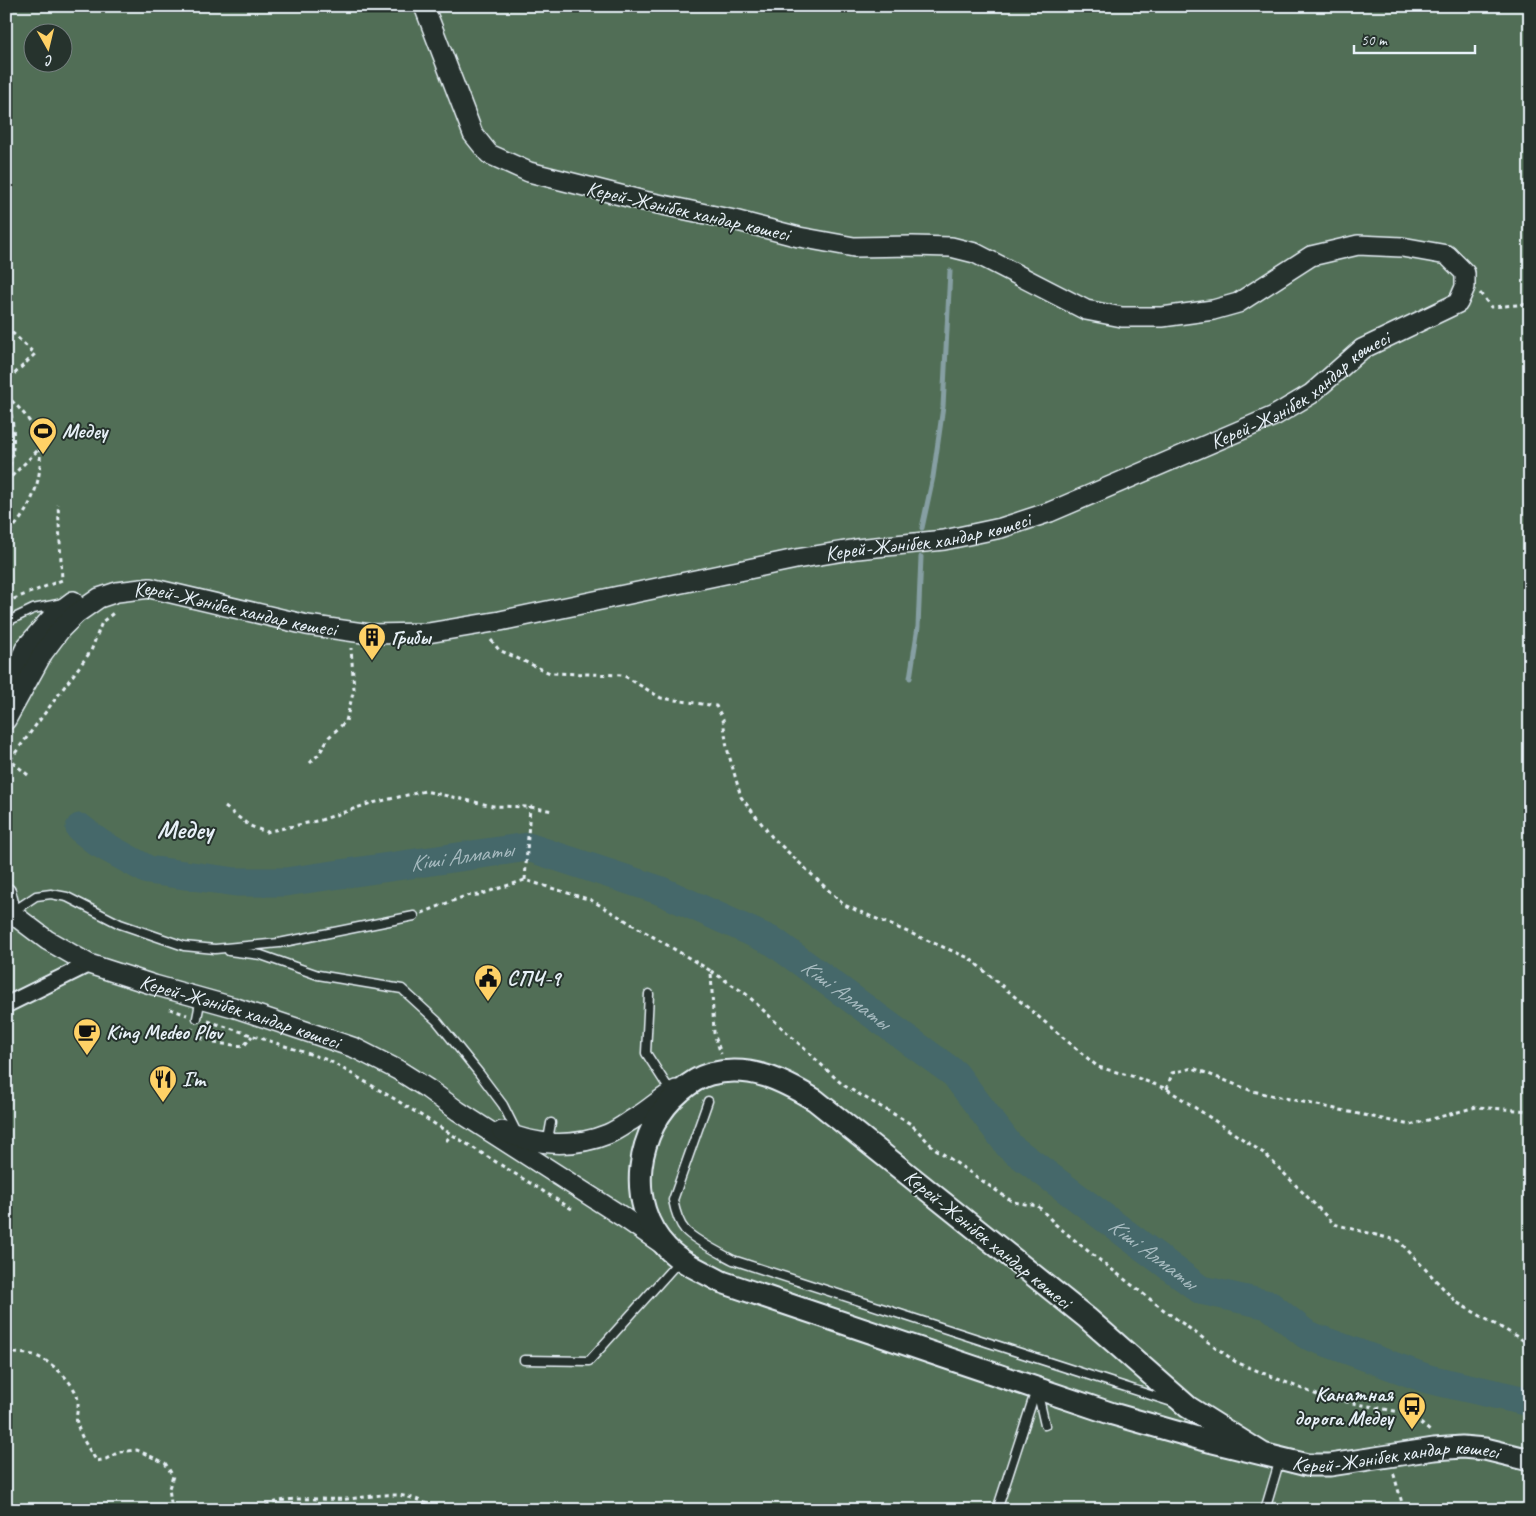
<svg xmlns="http://www.w3.org/2000/svg" width="1536" height="1516" font-family="Caveat,sans-serif">
<rect width="100%" height="100%" fill="#26332d"/>
<filter id="ink" filterUnits="userSpaceOnUse"><feTurbulence type="fractalNoise" baseFrequency=".02" numOctaves="2"/><feDisplacementMap in="SourceGraphic" scale="10" xChannelSelector="R" yChannelSelector="G"/><feConvolveMatrix kernelMatrix="1 2 1 2 8 2 1 2 1" color-interpolation-filters="sRGB"/></filter>
<g filter="url(#ink)">
<path fill="#516e56" stroke="#9cb0a7" fill-rule="evenodd" d="M 6,6 L 1530,6 L 1530,1510 L 6,1510 ZM 32,32 L 62,32 L 62,62 L 32,62 Z"/>
<g fill="none" stroke-linecap="round" stroke-linejoin="round">
<g stroke="#869fa3" stroke-width="5">
<path d="M 922,528 L 933,477 L 943,407 L 950,271"/>
<path d="M 910,678 L 918,627 L 921,557"/>
</g>
<path stroke="#44686a" stroke-width="29" id="s1" d="M 80,828 L 99,843 L 148,870 L 236,882 L 285,882 L 528,847 L 659,890 L 774,942 L 955,1074 L 1010,1147 L 1201,1290 L 1269,1305 L 1307,1335 L 1428,1379 L 1530,1402"/>
<g stroke="#e8f1f8" stroke-width="11">
<g id="service">
<path d="M 6,622 L 33,609 L 63,603"/>
<path d="M 12,912 L 36,896 L 51,894 L 67,897 L 120,924 L 184,946 L 215,949 L 279,943 L 414,916"/>
<path d="M 229,951 L 261,955 L 318,975 L 402,989 L 437,1021 L 479,1073 L 503,1105 L 517,1133"/>
<path d="M 649,994 L 646,1053 L 671,1092"/>
<path d="M 197,1018 L 201,998"/>
<path d="M 708,1101 L 673,1200 C 675,1210 678,1222 685,1230 C 694,1240 720,1253 733,1260 L 1172,1402"/>
<path d="M 551,1123 L 549,1134 L 555,1141"/>
<path d="M 524,1360 L 589,1361 L 680,1260"/>
<path d="M 1037,1390 L 1045,1425"/>
<path d="M 997,1510 L 1036,1390"/>
<path d="M 1265,1510 L 1280,1459"/>
</g>
</g>
<g stroke="#e8f1f8" stroke-width="19">
<path id="minor" d="M 6,1005 L 89,964"/>
</g>
<g stroke="#e8f1f8" stroke-width="22">
<g id="tertiary">
<path d="M 6,689 L 26,647 L 53,616 L 73,601"/>
<path id="s2" d="M 6,720 L 43,653 L 61,629 L 76,614 L 99,598 L 117,592 L 150,588 L 307,625 L 370,634 L 428,633 L 500,621 L 796,559 L 857,549 L 944,540 L 1001,528 L 1050,512 L 1274,416 L 1311,394 L 1362,349 L 1458,303 L 1465,287 L 1465,273 L 1447,255 L 1402,247 L 1358,245 L 1311,256 L 1238,303 L 1213,310 L 1162,317 L 1122,317 L 1086,310 L 975,253 L 951,247 L 912,246 L 854,247 L 799,237 L 734,220 L 644,201 L 529,172 L 489,154 L 473,134 L 424,6"/>
<path d="M 6,893 L 11,913"/>
<path id="s3" d="M 6,909 L 47,940 L 89,964 L 154,985 L 233,1007 L 311,1033 L 355,1048 L 398,1070 L 428,1089 L 458,1111 L 623,1217 L 662,1244"/>
<path d="M 502,1131 C 535,1146 574,1148 608,1134 C 618,1130 628,1122 638,1116 C 651,1108 662,1097 676,1090"/>
</g>
</g>
<g stroke="#e8f1f8" stroke-width="25">
<g id="secondary">
<path id="s4" d="M 1263,1454 L 1188,1407 L 1087,1318 L 815,1100 C 782,1080 750,1064 710,1074 C 699,1077 690,1083 681,1091 C 636,1128 624,1204 667,1248 C 681,1263 704,1272 722,1282 L 1113,1414 L 1201,1439 L 1307,1465 L 1330,1465 L 1434,1449 L 1462,1447 L 1485,1449 L 1530,1460"/>
</g>
</g>
<g stroke="#e8f1f8" stroke-width="3" stroke-dasharray="4 4" stroke-linecap="butt">
<path d="M 1480,293 L 1491,307 L 1530,304"/>
<path d="M 6,327 L 35,354 L 6,382"/>
<path d="M 6,395 C 17,406 29,417 35,432 C 49,467 33,511 6,535"/>
<path d="M 6,399 C 16,419 16,456 6,476"/>
<path d="M 6,482 L 39,449"/>
<path d="M 6,602 L 62,580 L 58,504"/>
<path d="M 491,640 L 499,650 L 550,673 L 623,675 L 661,698 L 716,706 L 723,719 L 727,748 L 741,797 L 772,837 L 844,905 L 969,958 L 1098,1067 L 1135,1077 L 1167,1089 L 1265,1154 L 1334,1224 L 1399,1241 L 1456,1302 L 1530,1344"/>
<path d="M 310,763 L 319,754 L 329,737 L 346,721 L 354,689 L 351,648"/>
<path d="M 28,775 L 10,760 L 91,651 L 102,622 L 116,611"/>
<path d="M 225,807 L 250,826 L 266,832 L 321,820 L 368,804 L 425,791 L 493,806 L 530,807 L 553,811"/>
<path d="M 525,880 L 530,807"/>
<path d="M 422,913 L 465,896 L 478,895 L 525,880 L 591,900 L 711,971 L 714,1033 L 721,1054"/>
<path d="M 711,971 L 746,994 L 843,1085 L 911,1124 L 933,1147 L 1013,1202 L 1038,1206 L 1055,1224 L 1088,1251 L 1164,1310 L 1236,1362 L 1322,1397 L 1410,1414 L 1430,1431"/>
<path d="M 170,1009 L 187,1015"/>
<path d="M 208,1021 L 328,1060 L 393,1098 L 575,1211"/>
<path d="M 190,1036 L 193,1028"/>
<path d="M 201,1040 L 210,1022"/>
<path d="M 214,1043 L 244,1046 L 252,1036"/>
<path d="M 1167,1089 L 1172,1073 L 1193,1068 L 1252,1091 L 1410,1125 L 1476,1107 L 1530,1111"/>
<path d="M 446,1141 L 451,1135"/>
<path d="M 6,1353 C 15,1353 25,1353 33,1355 C 50,1360 75,1382 78,1400 C 79,1408 75,1416 77,1423 C 80,1436 89,1450 97,1461 L 106,1459 L 119,1452 L 137,1450 L 165,1463 L 173,1476 L 169,1488 L 171,1503 L 169,1510"/>
<path d="M 1395,1475 L 1394,1475 L 1404,1510"/>
<path d="M 259,1510 C 282,1493 320,1501 347,1499 C 362,1498 378,1494 393,1495 C 408,1495 424,1501 437,1510"/>
</g>
<use href="#service" stroke="#26332d" stroke-width="8"/>
<use href="#minor" stroke="#26332d" stroke-width="15"/>
<use href="#tertiary" stroke="#26332d" stroke-width="19"/>
<use href="#secondary" stroke="#26332d" stroke-width="21"/>
</g>
</g>
<defs>
<g id="stadium-pin" transform="scale(1.4375)"><path d="M0 17L-7.5 6A9.5 9.5 0 1 1 7.5 6Z" fill="#ffd166" stroke="#26332d"/><path d="M0-5a6.5 5 0 1 0 0 10a6.5 5 0 1 0 0-10ZM-3.5-1.8h7v3.6h-7Z" fill="#111"/></g>
<g id="building-pin" transform="scale(1.4375)"><path d="M0 17L-7.5 6A9.5 9.5 0 1 1 7.5 6Z" fill="#ffd166" stroke="#26332d"/><path d="M-4-6H4V6H1V3H-1V6H-4ZM-2.5-4.3h1.7v1.8h-1.7ZM.8-4.3h1.7v1.8H.8ZM-2.5-1h1.7V.8h-1.7ZM.8-1h1.7V.8H.8Z" fill="#111"/></g>
<g id="civic-pin" transform="scale(1.4375)"><path d="M0 17L-7.5 6A9.5 9.5 0 1 1 7.5 6Z" fill="#ffd166" stroke="#26332d"/><path d="M-.6-6.5H3V-4.5H.6V-3L4-1V1h2V6H-6V1h2V-1L-.6-3ZM-1.2 2.5V6h2.4V2.5Z" fill="#111"/></g>
<g id="cafe-pin" transform="scale(1.4375)"><path d="M0 17L-7.5 6A9.5 9.5 0 1 1 7.5 6Z" fill="#ffd166" stroke="#26332d"/><path d="M-5.5-4.5H6V0H3Q3 3.5 0 3.5H-2.5Q-5.5 3.5-5.5 0ZM3-3.2v2h1.7v-2ZM-6 4.5H4V6H-6Z" fill="#111"/></g>
<g id="restaurant-pin" transform="scale(1.4375)"><path d="M0 17L-7.5 6A9.5 9.5 0 1 1 7.5 6Z" fill="#ffd166" stroke="#26332d"/><path d="M-5-6h1v4h1v-4h1v4h1v-4h1v5L-1.5 .5V6h-2V.5L-5-1ZM5-6V6H3V1.5H1.5Q1.5-4 5-6Z" fill="#111"/></g>
<g id="bus-pin" transform="scale(1.4375)"><path d="M0 17L-7.5 6A9.5 9.5 0 1 1 7.5 6Z" fill="#ffd166" stroke="#26332d"/><path d="M-5-6H5V4H4V6H2V4H-2V6H-4V4H-5ZM-3.5-4V0h7V-4ZM-3.5 1.2v1.5H-2V1.2ZM2 1.2v1.5H3.5V1.2Z" fill="#111"/></g>
</defs>
<g fill-rule="evenodd">
<use href="#stadium-pin" x="43" y="431"/>
<use href="#building-pin" x="372" y="637"/>
<use href="#civic-pin" x="488" y="978"/>
<use href="#cafe-pin" x="87" y="1032"/>
<use href="#restaurant-pin" x="163" y="1079"/>
<use href="#bus-pin" x="1412" y="1406"/>
</g>
<g text-anchor="middle" dominant-baseline="central" stroke-width="4" stroke-linejoin="round" paint-order="stroke">
<g font-size="21" fill="#e8f1f8" stroke="#26332d">
<text transform="translate(688 211) rotate(13)">Керей-Жәнібек хандар көшесі</text>
<text stroke="none"><textPath href="#s2" startOffset="1405">Керей-Жәнібек хандар көшесі</textPath></text>
<text stroke="none"><textPath href="#s2" startOffset="1000">Керей-Жәнібек хандар көшесі</textPath></text>
<text stroke="none"><textPath href="#s2" startOffset="295">Керей-Жәнібек хандар көшесі</textPath></text>
<text stroke="none"><textPath href="#s3" startOffset="258">Керей-Жәнібек хандар көшесі</textPath></text>
<text transform="translate(988 1239) rotate(39)">Керей-Жәнібек хандар көшесі</text>
<text stroke="none"><textPath href="#s4" startOffset="1661">Керей-Жәнібек хандар көшесі</textPath></text>
</g>
<g font-size="21" font-weight="bold" fill="#e8f1f8" stroke="#26332d" text-anchor="start">
<text x="62" y="431">Медеу</text>
<text x="391" y="637">Грибы</text>
<text x="507" y="978">СПЧ-9</text>
<text x="106" y="1032">King Medeo Plov</text>
<text x="182" y="1079">I'm</text>
<text x="1393" y="1394" text-anchor="end">Канатная<tspan x="1393" dy="24">дорога Медеу</tspan></text>
</g>
<g font-size="22" font-style="italic" fill="#a6babf" stroke="#26332d">
<text stroke="none"><textPath href="#s1" startOffset="396">Кіші Алматы</textPath></text>
<text stroke="none"><textPath href="#s1" startOffset="816">Кіші Алматы</textPath></text>
<text stroke="none"><textPath href="#s1" startOffset="1221">Кіші Алматы</textPath></text>
</g>
<g font-size="26" font-weight="bold" fill="#e8f1f8" stroke="#26332d">
<text x="185" y="829">Медеу</text>
</g>
</g>
<rect width="1536" height="1516" fill="none" stroke="#26332d" stroke-width="25"/>
<rect x="12" y="12" width="1511" height="1491" fill="none" stroke="#e8f1f8" stroke-width="2" filter="url(#ink)"/>
<g transform="translate(48 48) rotate(172)"><circle r="24" fill="#26332d" stroke="#747f7e"/>
<path d="M0-4L9 19L0 12L-9 19Z" fill="#ffd166"/>
<text y="-8" font-size="14" font-weight="bold" text-anchor="middle" fill="#e8f1f8">С</text>
</g>
<path d="M1354 45v8h121v-8" fill="none" stroke="#e8f1f8" stroke-width="2.5"/>
<text x="1361" y="45" font-size="15" fill="#e8f1f8" stroke="#26332d" stroke-width="4" paint-order="stroke">50 m</text>
</svg>
